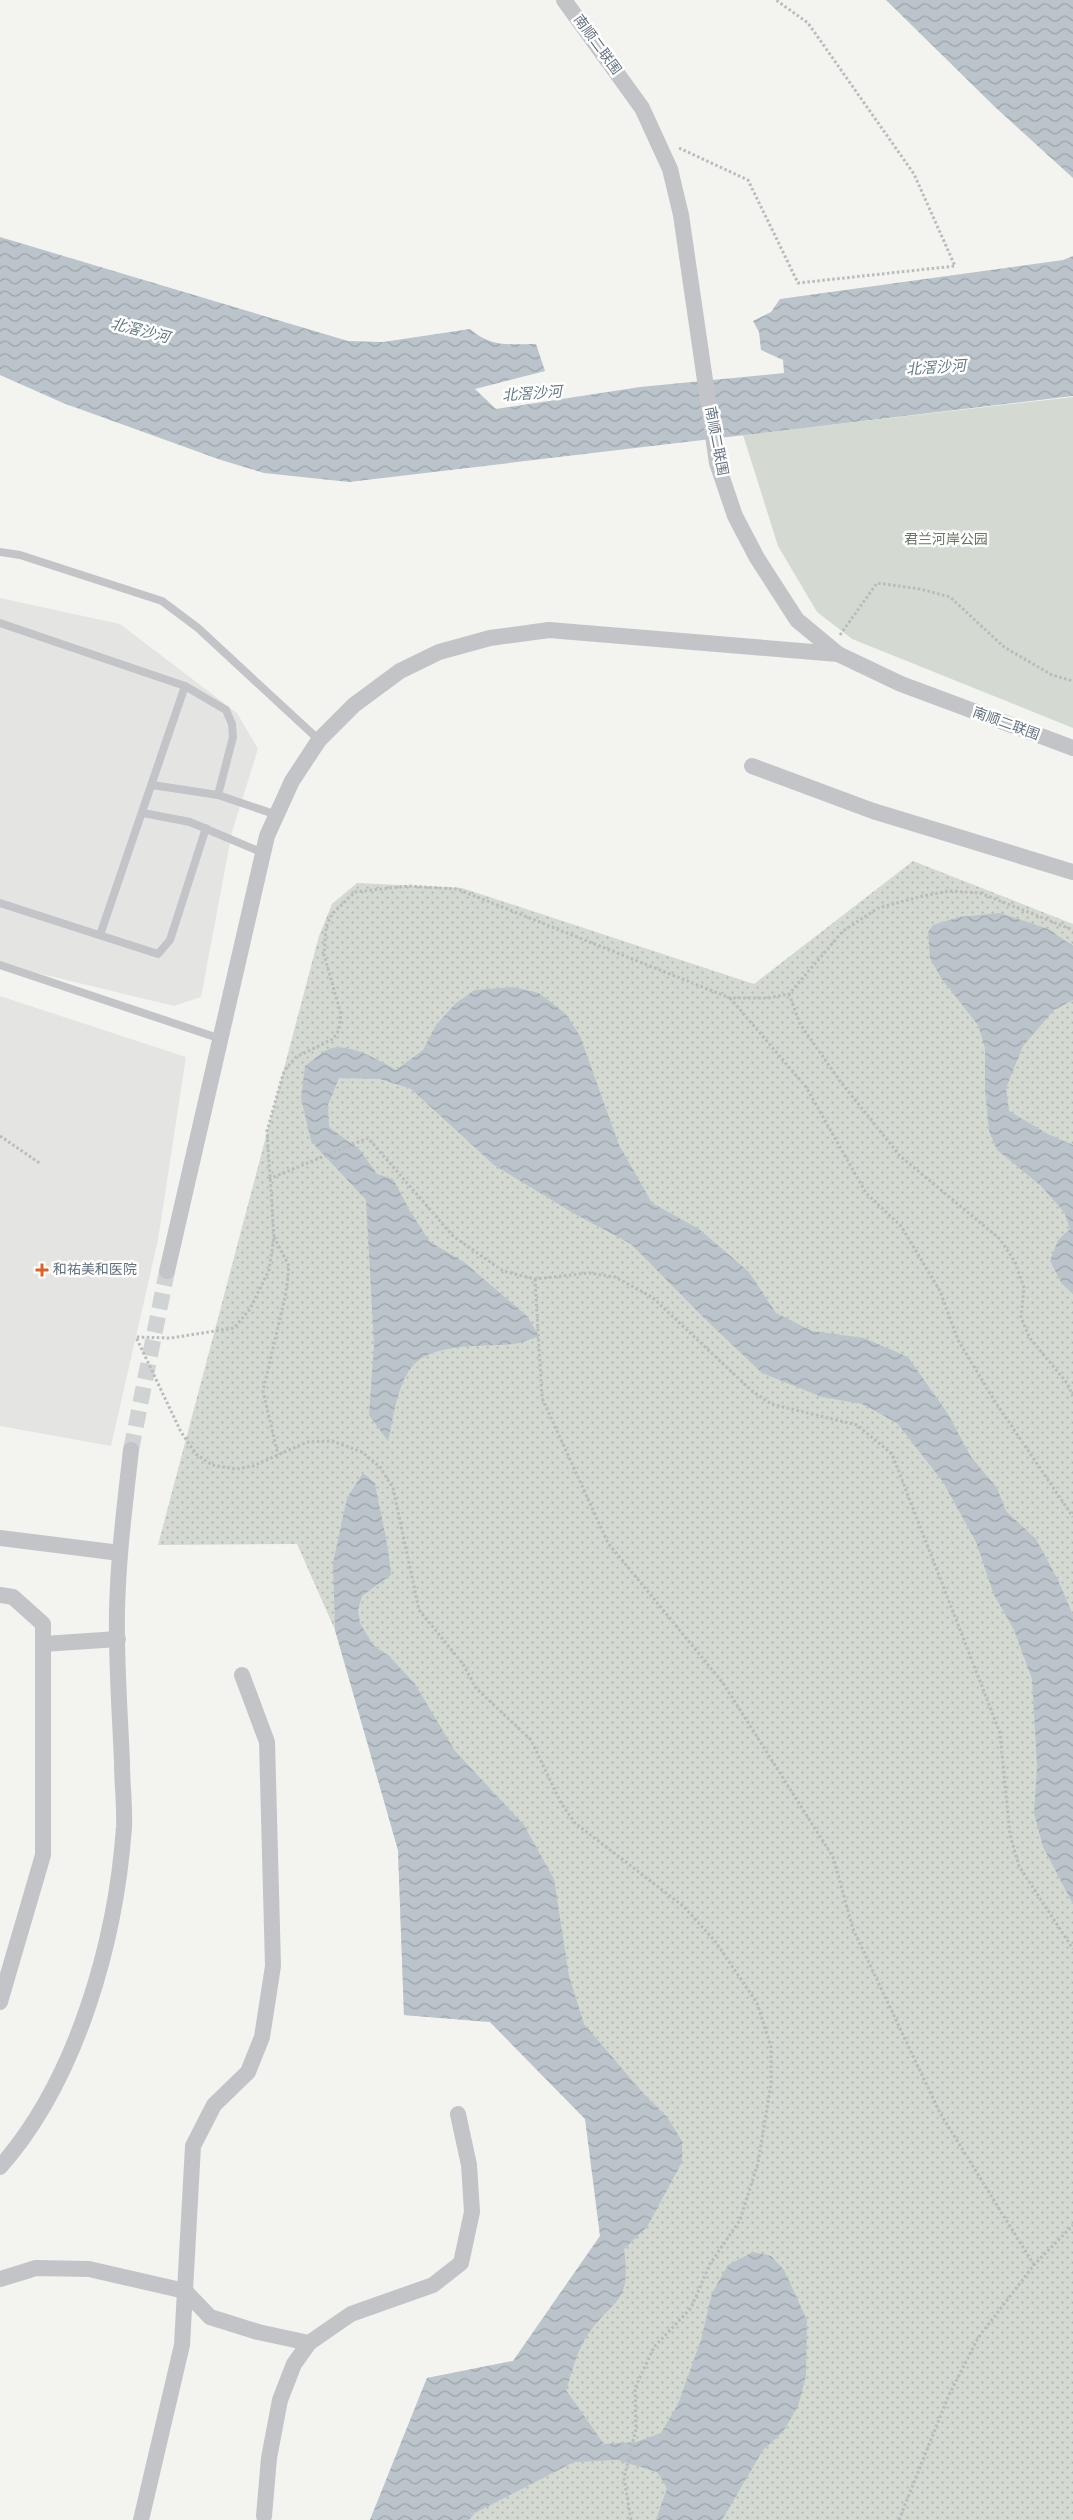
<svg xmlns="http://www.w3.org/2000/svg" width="1073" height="2520" font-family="'Alegreya Sans','Noto Sans SC',sans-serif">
<defs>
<pattern id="grass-dots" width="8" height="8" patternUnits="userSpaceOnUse" patternTransform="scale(1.25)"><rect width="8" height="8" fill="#d4dad1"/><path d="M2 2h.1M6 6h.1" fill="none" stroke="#b0b5af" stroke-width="1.8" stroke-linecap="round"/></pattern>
<pattern id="water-waves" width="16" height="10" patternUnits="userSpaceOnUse" patternTransform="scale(1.25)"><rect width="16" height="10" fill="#bac4ca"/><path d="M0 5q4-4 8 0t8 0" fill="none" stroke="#9ba4a9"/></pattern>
</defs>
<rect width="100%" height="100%" fill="#f3f4f0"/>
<g fill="#e4e5e3">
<path d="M 0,598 L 120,624 L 237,713 L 258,749 L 232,832 L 201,997 L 174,1006 L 0,964 Z"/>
<path d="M 0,996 L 186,1057 L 158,1240 L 111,1446 L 0,1426 Z"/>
</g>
<path fill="url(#grass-dots)" d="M 913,861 L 1073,924 L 1073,2520 L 370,2520 L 427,2378 L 513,2361 L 600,2236 L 589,2123 L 490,2022 L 404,2015 L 398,1850 L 335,1630 L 297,1544 L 158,1545 L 319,936 L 332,904 L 357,883 L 462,888 L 754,984 Z"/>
<path fill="#d4dad1" d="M 1073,397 L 1073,728 L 852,639 L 817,612 L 778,546 L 743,435 Z"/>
<g fill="url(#water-waves)">
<path d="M 886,0 L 1073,0 L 1073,178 L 996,108 Z"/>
<path d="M 0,237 L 348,341 L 383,342 L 470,329 C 492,348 509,344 536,344 L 545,371 L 475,389 L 496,409 L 640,387 L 784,373 L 783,360 L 761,350 L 759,332 L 753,321 L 771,312 L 780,299 L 1063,260 L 1073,256 L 1073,396 L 349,482 L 264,473 L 221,460 L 63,403 L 0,375 Z"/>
<path d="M 1000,913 L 1048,929 L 1073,946 L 1073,1000 L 1054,1010 L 1023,1046 L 1006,1088 L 1009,1111 L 1048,1134 L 1073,1145 L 1073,1294 L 1062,1284 L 1050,1261 L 1058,1240 L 1070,1229 L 1064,1212 L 1040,1185 L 997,1150 L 989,1131 L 985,1090 L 985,1048 L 978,1025 L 941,978 L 930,958 L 928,932 L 933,925 L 959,917 Z"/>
<path d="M 513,987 L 539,993 L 566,1014 L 580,1036 L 619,1145 L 652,1203 L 699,1229 L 749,1272 L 776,1313 L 812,1331 L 864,1338 L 908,1357 L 948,1414 L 971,1457 L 997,1488 L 1006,1511 L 1036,1539 L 1058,1580 L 1073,1615 L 1073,1904 L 1043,1847 L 1034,1813 L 1037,1767 L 1032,1679 L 1014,1630 L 994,1595 L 976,1542 L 943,1482 L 897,1423 L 862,1404 L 822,1397 L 762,1373 L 703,1317 L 631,1244 L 573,1213 L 494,1165 L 411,1089 L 380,1079 L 339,1078 L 328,1105 L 329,1127 L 360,1150 L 377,1174 L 393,1179 L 410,1211 L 430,1242 L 464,1262 L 527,1316 L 539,1336 C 531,1339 522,1343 513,1344 C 484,1347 430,1342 411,1368 C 396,1388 394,1417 388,1441 L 369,1415 L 374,1345 L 366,1200 L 311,1141 L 301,1098 L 305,1066 C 312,1061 319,1054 327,1050 C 345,1040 380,1061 396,1070 L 423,1050 L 436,1025 L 456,1003 L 475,990 Z"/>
<path d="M 363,1473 L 375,1483 C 380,1514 389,1544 391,1575 L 362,1596 L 358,1610 L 360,1623 L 373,1645 L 389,1656 L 415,1684 L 455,1751 L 524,1825 L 554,1879 L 569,1976 L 584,2024 L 643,2093 L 667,2117 L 682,2141 L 682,2162 L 647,2227 L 624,2249 C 632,2308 612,2296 585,2339 C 576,2353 572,2374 566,2390 L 604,2444 L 636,2442 L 661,2433 L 678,2404 L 701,2340 L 712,2293 L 728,2265 L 753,2252 L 771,2256 L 784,2270 L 807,2320 L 806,2376 L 798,2406 L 783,2432 L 763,2450 L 722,2520 L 656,2520 L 667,2488 L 657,2472 L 617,2460 L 574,2462 L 475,2513 L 469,2520 L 370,2520 L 427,2378 L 513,2361 L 600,2236 L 585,2119 L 490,2022 L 404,2015 L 398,1850 L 335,1630 L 333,1563 L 347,1498 Z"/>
</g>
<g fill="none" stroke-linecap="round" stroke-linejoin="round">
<path stroke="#cfd3d4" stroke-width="16" stroke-dasharray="16 8" stroke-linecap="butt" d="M 131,1450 L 167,1271"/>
<g stroke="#b9bbbd" stroke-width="3" stroke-dasharray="2.5 2.5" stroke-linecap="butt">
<path d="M 679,148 L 748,180 L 798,283 L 955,266 L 914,174 L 808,23 L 776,0"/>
<path d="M 840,635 L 877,583 L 920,589 L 950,597 L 1004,647 L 1052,675 L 1073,681"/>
<path d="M 789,994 L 800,1024 L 840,1081 L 900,1156 L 1000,1239 L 1015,1262 L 1024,1288 L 1021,1317 L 1029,1337 L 1067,1383 L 1073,1396"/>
<path d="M 730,998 L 806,1087 L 866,1193 L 901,1226 L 940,1291 L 958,1340 L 994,1400 L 1073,1517"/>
<path d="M 0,1136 L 41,1164"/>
<path d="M 269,1179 L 368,1138 L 453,1236 L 503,1271 L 535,1279 L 589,1273 L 615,1277 L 652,1297 L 752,1391 L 771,1404 L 857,1425 L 892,1454 L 1000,1733 L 1010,1835 L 1019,1866 L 1073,1949"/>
<path d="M 274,1237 L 289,1266 L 286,1293 L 263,1391 L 278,1455"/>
<path d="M 535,1279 L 542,1398 L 608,1543 L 723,1683 L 833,1857 L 853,1929 L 940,2113 L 1034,2265"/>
<path d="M 631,2520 L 624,2478 L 636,2429 L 635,2388 L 654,2347 L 691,2308 L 710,2264 L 740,2220 L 758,2163 L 771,2084 L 771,2047 L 757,2003 L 715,1941 L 683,1906 L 575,1823 L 561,1803 L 531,1740 L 476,1688 L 463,1664 L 419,1610 L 393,1488 L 380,1467 L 362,1452 L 332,1441 L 307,1442 L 253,1466 L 236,1469 L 212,1465 L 196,1454 L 181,1432 L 136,1337 L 171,1338 L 234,1328 L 250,1309 L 269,1270 L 274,1237 L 267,1131 L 284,1071 L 296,1057 L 333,1039 L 339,1030 L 341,1014 L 324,955 L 326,927 L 332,914 L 355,892 L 408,886 L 457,889 L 730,998 L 768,998 L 789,994 L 843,931 L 878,908 L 923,896 L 949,891 L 980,893 L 1073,930"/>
<path d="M 899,2520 L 948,2397 L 978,2338 L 1034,2265 L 1073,2225"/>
</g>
<g stroke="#c2c4c8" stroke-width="8">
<path d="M 0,552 L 20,555 L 162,601 L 198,628 L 319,740"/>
<path d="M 0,623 L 185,686 L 226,710 L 232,724 L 233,737 L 218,795"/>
<path d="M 152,785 L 218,795 L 277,815"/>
<path d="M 143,813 L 190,822 L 263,853"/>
<path d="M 0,903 L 158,954 L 170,940 L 206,828"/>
<path d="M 100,935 L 185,686"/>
<path d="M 0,965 L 221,1039"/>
</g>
<g stroke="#c2c4c8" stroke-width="16">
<path d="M 564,0 L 642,108 L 670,169 L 681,215 L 717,463 L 735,516 L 757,558 L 797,620 L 838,654 L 901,684 L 1073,748"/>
<path d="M 752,766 L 873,811 L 1073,872"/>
<path d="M 167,1271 L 267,836 L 292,781 L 319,740 L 354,705 L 400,671 L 439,652 L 490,638 L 549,630 L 838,654"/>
<path d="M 0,1538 L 120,1553"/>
<path d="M 0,1595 L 13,1597 L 43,1624 L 43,1855 L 0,2002"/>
<path d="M 43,1644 L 118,1639"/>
<path d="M 0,2167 C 77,2080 116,1941 124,1827 C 125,1806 122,1784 122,1763 C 120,1713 116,1662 117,1612 C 118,1557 125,1504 131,1450"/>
<path d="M 0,2279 L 36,2268 L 89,2269 L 185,2291 L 210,2317 L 258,2332 L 309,2343"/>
<path d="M 264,2516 L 269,2458 L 280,2400 L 294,2364 L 309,2343 L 351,2314 L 433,2285 L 461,2263 L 472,2212 L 469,2165 L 458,2114"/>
<path d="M 141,2520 L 182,2345 L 193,2146 L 214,2105 L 248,2072 L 262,2037 L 273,1966 L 267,1742 L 242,1675"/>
</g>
</g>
<path fill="#db6128" stroke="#fff" stroke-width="2" d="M39.5 1262.5h5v5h5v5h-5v5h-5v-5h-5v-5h5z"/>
<g text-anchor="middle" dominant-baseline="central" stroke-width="5" stroke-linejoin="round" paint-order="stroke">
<g font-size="14" fill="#647180" stroke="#fff">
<text transform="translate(597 45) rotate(54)">南顺二联围</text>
<text transform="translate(716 441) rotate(79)">南顺二联围</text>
<text transform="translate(1006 724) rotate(20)">南顺二联围</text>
</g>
<g font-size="14" fill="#657762" stroke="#fff">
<text x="946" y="540">君兰河岸公园</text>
</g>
<g font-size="14" fill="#647180" stroke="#fff" text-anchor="start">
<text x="53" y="1270">和祐美和医院</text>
</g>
<g font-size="15" font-style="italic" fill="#647984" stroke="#fff">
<text transform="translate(140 331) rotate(14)">北滘沙河</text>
<text transform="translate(936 368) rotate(-4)">北滘沙河</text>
<text transform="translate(532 394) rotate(-4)">北滘沙河</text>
</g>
</g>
</svg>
